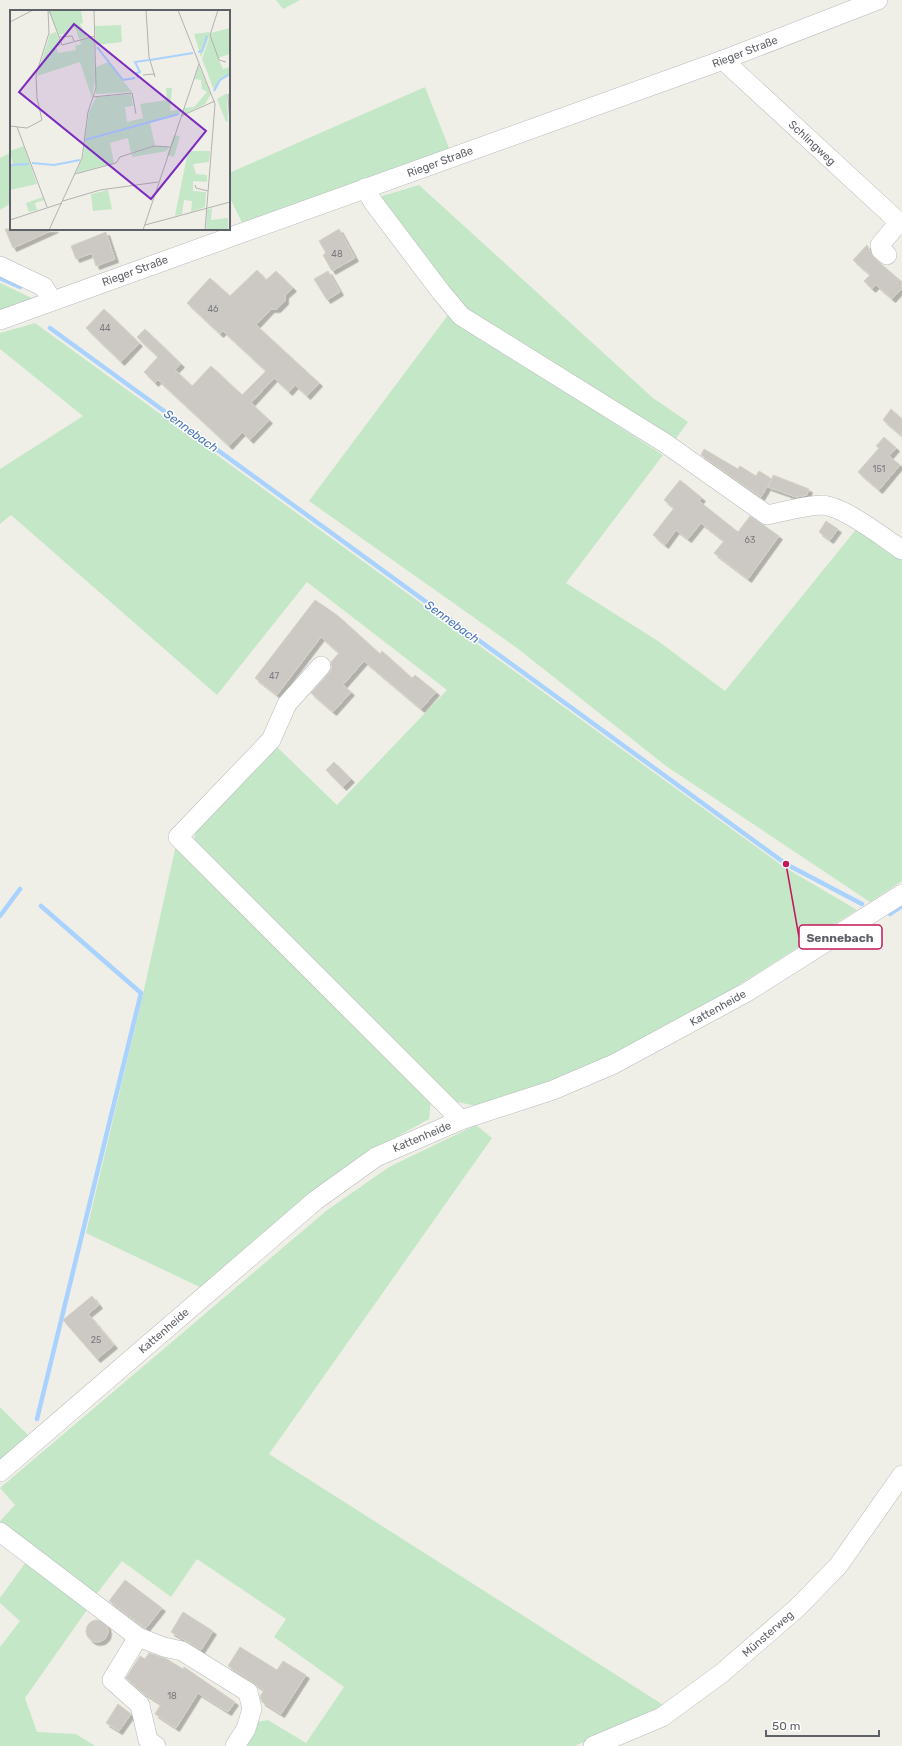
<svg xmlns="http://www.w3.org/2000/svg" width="902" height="1746" font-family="Rubik,sans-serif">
<defs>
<filter id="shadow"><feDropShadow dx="3.5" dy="3.5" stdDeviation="0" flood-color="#0004"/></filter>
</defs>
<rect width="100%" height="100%" fill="#f0efe7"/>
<g fill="#c4e7c7">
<path d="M 276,0 L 300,0 L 283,9 Z"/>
<path d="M 425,87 L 451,153 L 244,227 L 229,196 L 229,173 Z"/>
<path d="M 11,152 L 11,203 L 0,210 L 0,158 Z"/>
<path d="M 419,185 L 653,398 L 688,422 L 672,444 L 463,313 L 380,201 L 382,196 Z"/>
<path d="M 0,283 L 36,300 L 0,313 Z"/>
<path d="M 451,311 L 460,323 L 663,455 L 566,583 L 658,641 L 725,691 L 858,527 L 902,556 L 902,881 L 870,902 L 666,766 L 517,648 L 309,501 Z"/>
<path d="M 35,323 L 784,867 L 857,910 L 718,998 L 610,1056 L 550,1081 L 477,1106 L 447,1100 L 194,840 L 197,825 L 261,757 L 278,748 L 337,805 L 447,690 L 307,582 L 217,695 L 11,515 L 0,524 L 0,469 L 83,416 L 0,349 L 0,333 Z"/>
<path d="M 176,845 L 431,1098 L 429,1119 L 357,1159 L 204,1289 L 86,1233 L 143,994 Z"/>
<path d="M 476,1125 L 492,1138 L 269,1454 L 665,1706 L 575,1746 L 241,1746 L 256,1722 L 268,1720 L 306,1743 L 344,1687 L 274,1637 L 286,1619 L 197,1559 L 171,1597 L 122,1561 L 95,1596 L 0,1525 L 0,1521 L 15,1505 L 0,1488 L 326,1211 L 389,1167 Z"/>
<path d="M 0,1407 L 29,1436 L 0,1462 Z"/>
<path d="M 28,1559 L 89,1607 L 25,1698 L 37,1732 L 76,1734 L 95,1746 L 0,1746 L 0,1647 L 20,1621 L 0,1603 L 0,1598 Z"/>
</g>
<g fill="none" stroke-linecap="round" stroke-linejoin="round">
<g stroke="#a9d2fe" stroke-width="4.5">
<path d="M 0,278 L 20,287"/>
<path d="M 50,328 L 786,864 L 862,904"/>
<path d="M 890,914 L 902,906"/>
<path d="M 0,916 L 20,889"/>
<path d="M 37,1419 L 141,993 L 41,906"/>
</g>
</g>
<g fill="#ccc9c4" stroke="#d5d1c5" filter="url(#shadow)">
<path d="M 5,229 L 55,229 L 13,248 Z"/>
<path d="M 339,229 L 355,258 L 332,271 L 323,255 L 326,253 L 319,241 Z"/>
<path d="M 106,232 L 115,259 L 96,266 L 92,253 L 76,259 L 71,246 Z"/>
<path d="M 867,245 L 874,258 L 902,282 L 902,288 L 892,299 L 876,285 L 872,289 L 864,281 L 870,275 L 853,260 Z"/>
<path d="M 257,270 L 266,280 L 276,271 L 293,288 L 285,295 L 285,301 L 277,309 L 271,309 L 256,325 L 319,383 L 307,396 L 295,385 L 289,392 L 274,378 L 251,403 L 269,420 L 250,440 L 242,432 L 229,446 L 158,380 L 155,383 L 144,372 L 158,357 L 137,337 L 145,329 L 181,364 L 175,370 L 192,386 L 211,366 L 242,395 L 266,371 L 223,331 L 220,334 L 187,303 L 210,278 L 230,296 Z"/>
<path d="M 328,271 L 340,292 L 327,300 L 314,279 Z"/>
<path d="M 104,309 L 139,343 L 121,362 L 86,328 Z"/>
<path d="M 891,409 L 902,419 L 902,436 L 883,420 Z"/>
<path d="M 884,437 L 896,448 L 889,456 L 900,465 L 879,490 L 858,472 L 879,448 L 876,446 Z"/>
<path d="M 704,449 L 738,469 L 740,466 L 756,476 L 759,471 L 772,479 L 773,475 L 809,489 L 807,495 L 796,497 L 768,487 L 771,480 L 761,497 L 701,455 Z"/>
<path d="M 680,480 L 702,498 L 699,501 L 738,532 L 750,516 L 779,536 L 748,579 L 714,553 L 724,541 L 701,523 L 688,539 L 676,530 L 665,545 L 653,535 L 674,508 L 664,500 Z"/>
<path d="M 826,521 L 838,529 L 830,540 L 819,532 Z"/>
<path d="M 315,600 L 337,615 L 380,654 L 382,651 L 412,678 L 415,675 L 436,692 L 421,709 L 364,661 L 343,685 L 351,692 L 333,712 L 311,693 L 329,673 L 332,668 L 331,662 L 339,653 L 321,637 L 277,695 L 255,678 Z"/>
<path d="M 334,762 L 351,779 L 343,787 L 326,770 Z"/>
<path d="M 92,1296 L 99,1305 L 88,1314 L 114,1345 L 97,1359 L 63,1320 Z"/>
<path d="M 125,1580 L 162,1608 L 146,1628 L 109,1601 Z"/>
<path d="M 183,1612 L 213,1631 L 201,1650 L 171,1632 Z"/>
<circle cx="97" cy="1631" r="11"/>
<path d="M 240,1647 L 277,1670 L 283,1661 L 306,1675 L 281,1714 L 262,1702 L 260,1696 L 264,1690 L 228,1666 Z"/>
<path d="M 149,1653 L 167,1659 L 183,1669 L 184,1667 L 235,1702 L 228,1712 L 198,1693 L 176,1728 L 155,1714 L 161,1704 L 142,1692 L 126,1678 L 140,1656 L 145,1659 Z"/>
<path d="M 118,1704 L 131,1714 L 119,1731 L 106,1723 Z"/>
</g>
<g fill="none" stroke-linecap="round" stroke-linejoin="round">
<g stroke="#b7b9bd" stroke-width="20">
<g id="minor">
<path d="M 723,60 L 902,225"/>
<path d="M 365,188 L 373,202 L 441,292 L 461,316 L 665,443 L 767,515 C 782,512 808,505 822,505 C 843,506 883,537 902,550"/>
<path d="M 887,255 L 881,250 L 880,245 L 899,222"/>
<path d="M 0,266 L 44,287 L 52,301"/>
<path d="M 0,320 L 723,60 L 878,0"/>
<path d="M 321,666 L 287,704 L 271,740 L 178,837 L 461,1120"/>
<path d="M 0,1472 L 316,1200 L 376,1157 L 461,1120 L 553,1090 L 614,1064 L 747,992 L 902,894"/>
<path d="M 0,1532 L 138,1637 L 164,1647 L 182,1651 L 248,1692 L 252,1709 L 246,1729 L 235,1746"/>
<path d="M 138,1637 L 112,1680 L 140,1705 L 148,1740 L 156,1746"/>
<path d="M 593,1746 L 662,1717 L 722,1673 L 797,1608 L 838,1566 L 902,1475"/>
</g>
</g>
<use href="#minor" stroke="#fff" stroke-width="19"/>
</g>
<g text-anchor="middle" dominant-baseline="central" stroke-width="3" stroke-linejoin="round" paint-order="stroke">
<g font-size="9" fill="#7a7b7e">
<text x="337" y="254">48</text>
<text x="213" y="309">46</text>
<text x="105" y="328">44</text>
<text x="879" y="469">151</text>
<text x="750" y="540">63</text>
<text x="274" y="676">47</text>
<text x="96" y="1340">25</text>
<text x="172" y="1696">18</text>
</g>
<g font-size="11" fill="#5e6167" stroke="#fff">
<text transform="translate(745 52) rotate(-21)">Rieger Straße</text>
<text transform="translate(812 143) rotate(43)">Schlingweg</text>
<text transform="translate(440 162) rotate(-20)">Rieger Straße</text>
<text transform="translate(135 271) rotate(-20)">Rieger Straße</text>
<text transform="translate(718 1008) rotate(-29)">Kattenheide</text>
<text transform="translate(422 1137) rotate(-23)">Kattenheide</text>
<text transform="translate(164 1331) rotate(-41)">Kattenheide</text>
<text transform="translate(768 1634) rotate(-41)">Münsterweg</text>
</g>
<g font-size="12" font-style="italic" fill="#4776ba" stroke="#fff">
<text transform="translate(191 431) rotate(36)">Sennebach</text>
<text transform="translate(452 622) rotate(36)">Sennebach</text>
</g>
</g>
<g transform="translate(10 10)">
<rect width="220" height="220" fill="#f0efe7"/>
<path d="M 38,0 L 71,0 L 73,13 L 70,14 L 77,27 L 69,29 L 66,19 L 63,17 L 56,24 L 49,25 ZM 111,15 L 112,32 L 86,35 L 85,16 ZM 220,18 L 220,44 L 208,48 L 213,59 L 220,57 L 220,64 L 209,71 L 204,80 L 192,49 L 201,23 ZM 46,22 L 51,35 L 46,37 L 48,43 L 66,40 L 65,36 L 71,34 L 70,30 L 81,27 L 84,29 L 85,71 L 82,88 L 70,52 L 27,66 L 40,24 ZM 199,22 L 200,25 L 191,47 L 184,24 ZM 98,52 L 122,82 L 86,84 L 86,57 ZM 189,56 L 201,84 L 195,94 L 172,105 L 174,98 L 184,97 L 197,82 L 192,79 L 191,70 L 184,69 ZM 156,78 L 162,78 L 160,101 L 172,99 L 170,103 L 75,130 L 79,102 L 86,87 L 121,84 L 123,96 L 115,97 L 117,112 L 133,108 L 130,94 L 157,90 ZM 217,83 L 218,111 L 216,112 L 207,89 ZM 140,113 L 145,136 L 121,143 L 118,128 L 100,133 L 104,153 L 66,163 L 73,147 L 75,131 ZM 164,125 L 170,126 L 164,147 L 157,145 ZM 14,136 L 27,174 L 0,180 L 0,155 L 3,155 L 0,141 ZM 144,136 L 158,137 L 157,141 L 122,147 L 122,144 ZM 178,141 L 200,141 L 199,152 L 183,154 L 186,164 L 197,165 L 197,172 L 183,171 L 183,181 L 196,182 L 195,197 L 181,202 L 182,191 L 174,190 L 172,204 L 165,206 ZM 98,180 L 102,199 L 83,201 L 81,184 ZM 33,187 L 34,190 L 25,193 L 27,200 L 19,202 L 16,193 ZM 202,198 L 201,210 L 218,208 L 218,220 L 196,220 L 197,200 Z" fill="#c4e7c7"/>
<path fill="none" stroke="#a9d2fe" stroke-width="2" d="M 87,37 L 113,70 L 125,68M 188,42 L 192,41 L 197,26M 140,50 L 183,43M 128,68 L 127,63 L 130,62 L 125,52 L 139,50M 204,81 L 210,70 L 220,64M 75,130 L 169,104M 22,153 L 44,155 L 70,150M 0,155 L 19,154"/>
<path fill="none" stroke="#b2b2b0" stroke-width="1" d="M 39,0 L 52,35 L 85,26M 136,0 L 139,47 L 145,67M 168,0 L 205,94 L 195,220M 208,0 L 200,25 L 209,50 L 216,52M 0,12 L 23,0M 49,27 L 62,26 L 64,31M 133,65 L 145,64M 220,83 L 218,85 L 220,114M 83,87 L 122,83 L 126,104M 171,106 L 205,91M 0,116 L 17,118 L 32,110 L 27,88 L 26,65 L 39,23 L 38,0M 7,117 L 37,197M 65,164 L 106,153 L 110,147 L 144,136 L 160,137M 185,175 L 186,178 L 198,181M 53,191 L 90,180 L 148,172M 0,210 L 52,193M 135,215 L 220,192M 39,220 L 72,148 L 78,102 L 86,78 L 84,0M 133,220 L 189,54"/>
<path fill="#7b2cbf" fill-opacity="0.15" stroke="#7b2cbf" stroke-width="2" d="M 64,14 L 196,121 L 141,189 L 9,82 Z"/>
<rect width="220" height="220" fill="none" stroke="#5e6167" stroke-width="2"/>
</g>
<path fill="none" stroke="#c2185b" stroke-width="1.5" d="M786 864L799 937"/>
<circle fill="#c2185b" stroke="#fff" stroke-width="1.5" cx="786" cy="864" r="4"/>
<rect fill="#fff" stroke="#c2185b" stroke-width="1.5" x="799" y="925" width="83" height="24" rx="4"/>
<g font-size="12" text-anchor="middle" font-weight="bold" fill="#5e6167">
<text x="840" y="942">Sennebach</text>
</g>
<path d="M766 1730v6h113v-6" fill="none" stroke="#5e6167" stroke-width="2"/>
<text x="772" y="1730" font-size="12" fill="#5e6167" stroke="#ffffff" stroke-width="3" paint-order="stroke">50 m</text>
</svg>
